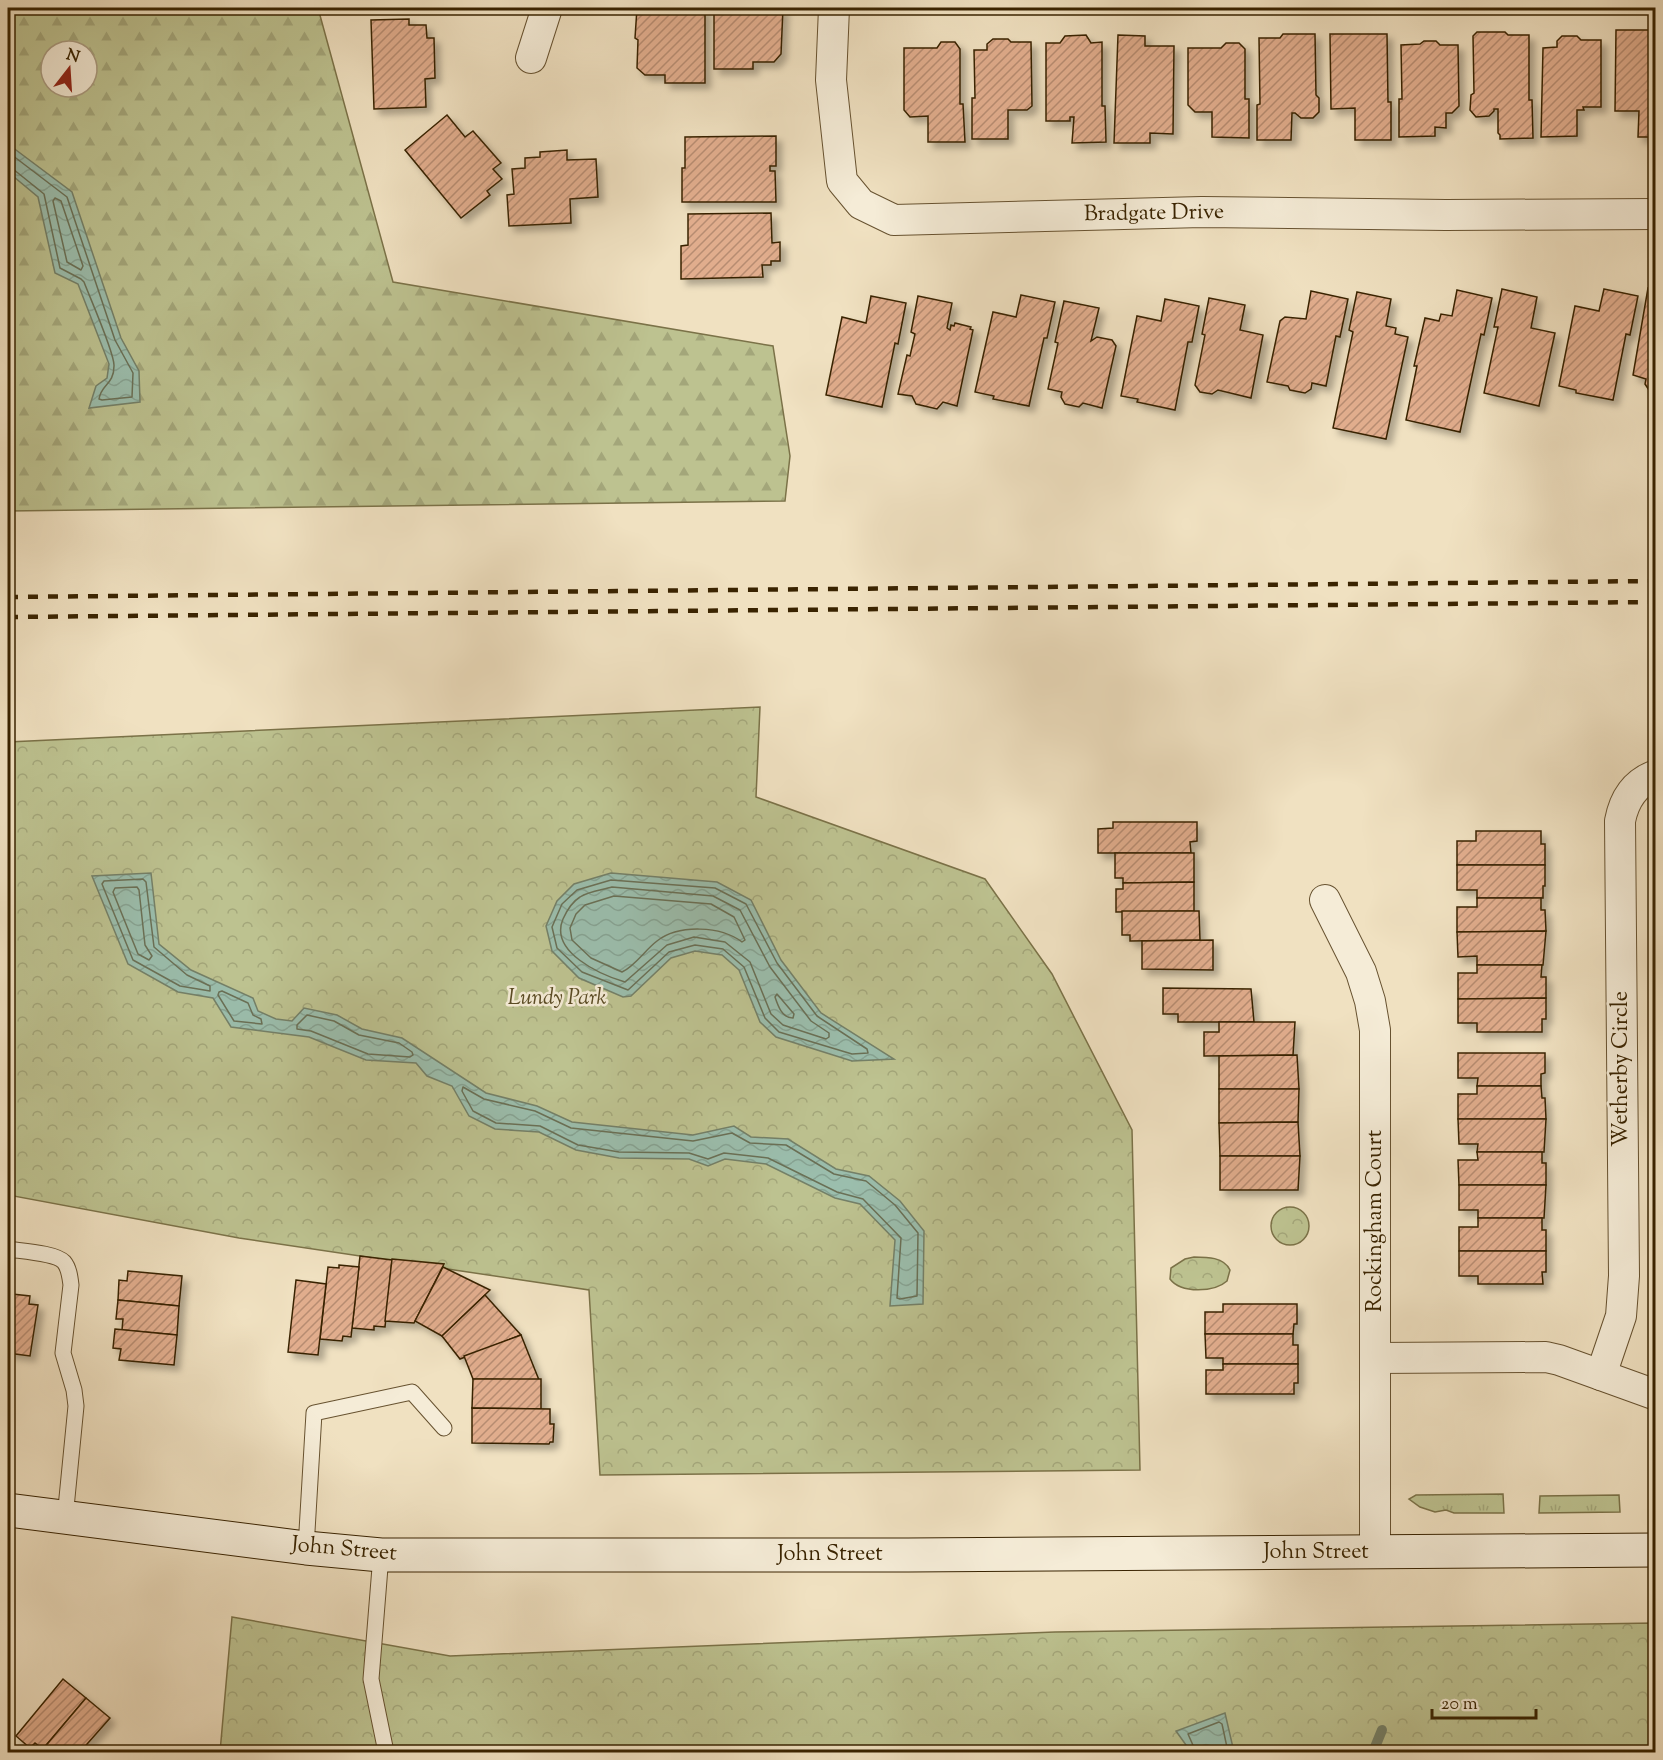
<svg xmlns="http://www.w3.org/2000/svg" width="1663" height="1760" font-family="'Sorts Mill Goudy',serif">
<defs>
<pattern id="grass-tufts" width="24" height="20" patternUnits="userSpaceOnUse" patternTransform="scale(1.5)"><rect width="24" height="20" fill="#bdc290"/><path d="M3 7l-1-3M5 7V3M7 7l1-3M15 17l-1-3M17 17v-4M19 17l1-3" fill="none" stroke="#a3a67a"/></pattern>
<pattern id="forest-firs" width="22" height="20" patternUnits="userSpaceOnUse" patternTransform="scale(1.5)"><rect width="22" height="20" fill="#bdc290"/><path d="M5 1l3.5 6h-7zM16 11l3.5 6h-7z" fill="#a3a67a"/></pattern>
<pattern id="park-crowns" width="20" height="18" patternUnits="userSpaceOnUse" patternTransform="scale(1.5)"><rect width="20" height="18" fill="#bdc290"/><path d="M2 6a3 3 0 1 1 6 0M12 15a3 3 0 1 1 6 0" fill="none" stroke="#a3a67a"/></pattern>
<pattern id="water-waves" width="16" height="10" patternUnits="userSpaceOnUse" patternTransform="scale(1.5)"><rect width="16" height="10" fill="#9bbead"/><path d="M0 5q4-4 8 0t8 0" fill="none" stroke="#86a393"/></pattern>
<pattern id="building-hatch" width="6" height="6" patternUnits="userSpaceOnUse" patternTransform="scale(1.5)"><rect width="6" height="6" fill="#e1ad8d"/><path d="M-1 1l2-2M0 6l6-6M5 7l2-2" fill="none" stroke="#b78c71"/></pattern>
<filter id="shadow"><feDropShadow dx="5.5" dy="5.5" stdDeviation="3" flood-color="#0004"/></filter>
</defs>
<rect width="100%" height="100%" fill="#f0e1c1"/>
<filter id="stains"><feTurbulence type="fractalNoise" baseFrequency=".00333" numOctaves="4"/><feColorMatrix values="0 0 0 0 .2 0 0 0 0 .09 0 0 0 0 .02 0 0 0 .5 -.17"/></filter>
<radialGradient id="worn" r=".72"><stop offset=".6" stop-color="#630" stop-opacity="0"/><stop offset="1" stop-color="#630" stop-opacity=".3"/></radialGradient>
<g fill="url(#grass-tufts)" stroke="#7b7248" stroke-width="1.5">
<path d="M 1503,1494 L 1504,1513 L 1454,1513 L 1446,1510 L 1435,1512 L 1420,1507 L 1409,1499 L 1416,1495 Z"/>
<path d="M 1619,1495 L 1620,1512 L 1539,1513 L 1540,1496 Z"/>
</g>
<path fill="url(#forest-firs)" stroke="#7b7248" stroke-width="1.5" fill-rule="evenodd" d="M 8,8 L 318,8 L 393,282 L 773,346 L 790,456 L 785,501 L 8,511 ZM 51,51 L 87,51 L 87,87 L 51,87 Z"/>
<g fill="url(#park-crowns)" stroke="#7b7248" stroke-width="1.5">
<path d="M 760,707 L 756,797 L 985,879 L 1052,974 L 1132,1130 L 1140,1470 L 600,1475 L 589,1290 L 239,1238 L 8,1195 L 8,742 Z"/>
<circle cx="1290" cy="1226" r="19"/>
<path d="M 1194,1257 C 1207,1257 1224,1257 1230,1270 L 1227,1281 C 1215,1292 1181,1294 1170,1279 L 1171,1268 L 1185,1259 Z"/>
<path d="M 232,1617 L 450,1656 L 1055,1632 L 1655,1623 L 1655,1752 L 220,1752 Z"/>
</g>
<g fill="url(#water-waves)" stroke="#748068" stroke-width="1.5">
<path d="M 8,144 L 72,192 L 121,338 L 139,371 L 140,402 L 89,408 L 96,386 L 107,378 L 109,364 L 78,284 L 55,273 L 38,197 L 8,172 Z"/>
<path d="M 151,873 L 159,944 L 191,970 L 253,998 L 258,1011 L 276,1019 L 292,1021 L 304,1008 L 337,1015 L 362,1029 L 402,1038 L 486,1093 L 537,1106 L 572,1122 L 693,1135 L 734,1126 L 751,1137 L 788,1139 L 836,1169 L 869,1176 L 900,1201 L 924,1231 L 923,1304 L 890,1306 L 895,1240 L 860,1204 L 835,1198 L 766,1164 L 725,1159 L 708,1166 L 689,1159 L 619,1158 L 576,1150 L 539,1132 L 495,1129 L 469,1116 L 452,1086 L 427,1076 L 416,1063 L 366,1060 L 309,1037 L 231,1027 L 213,998 L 178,992 L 128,964 L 92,876 Z"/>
<path d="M 611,873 L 717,882 L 751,900 L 781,960 L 821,1013 L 894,1059 L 852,1061 L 776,1037 L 760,1022 L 739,970 L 722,955 L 695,951 L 671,958 L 631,996 L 623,997 L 579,978 L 552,951 L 546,926 L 557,901 L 574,884 Z"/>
<path d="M 1225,1713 L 1234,1752 L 1191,1752 L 1176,1731 Z"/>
</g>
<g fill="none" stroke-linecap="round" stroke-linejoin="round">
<g stroke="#6a7056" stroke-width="1.5">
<path d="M 8,152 L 67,197 L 115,340 L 133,373 L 132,397 L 102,400 L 99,399 C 101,384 114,385 114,366 C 115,354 90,298 84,282 L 81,279 L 60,268 L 44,194 L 13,169 L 8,168"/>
<path d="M 55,198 L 61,201 L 83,266 L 81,270 L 67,262 L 53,201 Z"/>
<path d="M 143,879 L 146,882 L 154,947 L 187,975 L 210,986 L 210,991 L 180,986 L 133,960 L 102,884 L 104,881 Z"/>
<path d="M 611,880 L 715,888 L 746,904 L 777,963 L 817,1016 L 867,1049 L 868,1053 L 852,1054 L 779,1032 L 765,1018 L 744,967 L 723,949 L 695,945 L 669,952 L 628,990 L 582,972 L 557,948 L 552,927 L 562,904 L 577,890 Z"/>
<path d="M 137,887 L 139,890 L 145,945 L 152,956 L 149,960 L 138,954 L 113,892 L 115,888 Z"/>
<path d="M 612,887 L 713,896 L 740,910 L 770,967 L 811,1021 L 829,1033 L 829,1037 L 826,1039 L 783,1025 L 771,1014 L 750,962 L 725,942 L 694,937 L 667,945 L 625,982 C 601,975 549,952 563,919 C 567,910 572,902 580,897 C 589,891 602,890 612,887 Z"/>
<path d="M 614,896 L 711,904 L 734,917 L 745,940 L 742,942 C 721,926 679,924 657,941 C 645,950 635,966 622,972 L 591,958 L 572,940 L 570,928 L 576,914 L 585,905 Z"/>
<path d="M 222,991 L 248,1003 L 253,1015 L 261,1019 L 262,1024 L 234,1021 L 218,995 L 219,992 Z"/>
<path d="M 777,994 L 794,1014 L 793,1018 C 782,1018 778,1006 775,997 Z"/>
<path d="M 307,1015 L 334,1021 L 359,1035 L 399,1043 L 412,1052 L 413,1055 L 410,1057 L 368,1054 L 311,1031 L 297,1029 L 297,1025 Z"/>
<path d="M 463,1087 L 484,1099 L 535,1111 L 571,1128 L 693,1141 L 732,1133 L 750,1143 L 786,1145 L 834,1174 L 866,1181 L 895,1205 L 918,1233 L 917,1296 L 900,1299 L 897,1298 L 901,1238 L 863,1199 L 837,1192 L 768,1158 L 724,1153 L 708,1159 L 689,1153 L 619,1152 L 578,1145 L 540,1126 L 496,1123 L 473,1111 L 462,1091 Z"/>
<path d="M 1196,1752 L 1188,1734 L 1219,1722 L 1222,1724 L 1228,1752"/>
</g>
<path stroke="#748068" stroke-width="10" d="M 1373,1752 L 1382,1730"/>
</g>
<g fill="url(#building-hatch)" stroke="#392300" stroke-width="1.5" filter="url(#shadow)">
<path d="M 637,8 L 705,8 L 705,83 L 665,83 L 665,75 L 645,75 L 637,68 L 638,40 L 635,38 Z"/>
<path d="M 714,8 L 783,8 L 781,54 L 774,62 L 753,62 L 753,69 L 714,69 Z"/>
<path d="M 409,19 L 409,25 L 426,25 L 427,38 L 434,38 L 435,78 L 425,79 L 426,107 L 374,109 L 371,20 Z"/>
<path d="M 1616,30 L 1656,30 L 1656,137 L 1638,137 L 1639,111 L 1615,111 Z"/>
<path d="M 1477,32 L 1505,32 L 1508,35 L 1529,35 L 1529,100 L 1532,100 L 1533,138 L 1500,139 L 1500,135 L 1498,133 L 1498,109 L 1494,109 L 1494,111 L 1489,116 L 1476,117 L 1470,110 L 1471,95 L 1474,93 L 1473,36 Z"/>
<path d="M 1283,34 L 1315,34 L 1316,95 L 1319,98 L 1319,112 L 1313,118 L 1301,118 L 1295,113 L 1292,113 L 1291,140 L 1257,140 L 1257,105 L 1260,104 L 1259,38 L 1280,38 Z"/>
<path d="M 1330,34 L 1387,34 L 1388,102 L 1391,102 L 1391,140 L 1355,140 L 1355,108 L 1331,109 Z"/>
<path d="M 1086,35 L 1091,43 L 1102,42 L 1102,106 L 1105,106 L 1106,142 L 1072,143 L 1074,117 L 1070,117 L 1070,121 L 1046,121 L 1046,43 L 1060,43 L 1065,36 Z"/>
<path d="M 1118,35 L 1145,36 L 1145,46 L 1174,46 L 1173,134 L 1150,133 L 1150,143 L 1114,143 Z"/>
<path d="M 1562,36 L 1577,36 L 1581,40 L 1601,40 L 1601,107 L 1583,107 L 1584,110 L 1577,110 L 1577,136 L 1541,137 L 1543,48 L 1557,47 L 1557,41 Z"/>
<path d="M 993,39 L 1008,39 L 1011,42 L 1031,42 L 1032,106 L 1027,110 L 1008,110 L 1008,139 L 972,139 L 972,98 L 975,98 L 974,50 L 987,50 L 987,44 Z"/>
<path d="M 1424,41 L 1436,41 L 1440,45 L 1458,45 L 1459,106 L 1452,113 L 1446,113 L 1446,128 L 1435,127 L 1435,136 L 1399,137 L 1399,99 L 1402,99 L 1401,45 L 1420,44 Z"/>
<path d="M 941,42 L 955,42 L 960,49 L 960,104 L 963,104 L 965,142 L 928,142 L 928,116 L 910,117 L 904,110 L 904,48 L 937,48 Z"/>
<path d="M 1226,43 L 1239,43 L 1245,49 L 1245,99 L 1249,99 L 1249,138 L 1212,137 L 1212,112 L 1195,112 L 1188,105 L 1188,48 L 1221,48 Z"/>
<path d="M 447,115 L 465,137 L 473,131 L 501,163 L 493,169 L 502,179 L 487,191 L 490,195 L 461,218 L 405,150 Z"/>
<path d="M 776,136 L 776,166 L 770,166 L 770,171 L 775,171 L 776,202 L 682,202 L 682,168 L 685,168 L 685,137 Z"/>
<path d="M 567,150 L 567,160 L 596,159 L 598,197 L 570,199 L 571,223 L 509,226 L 507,195 L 514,194 L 512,169 L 525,168 L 525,158 L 540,157 L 540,152 Z"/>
<path d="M 771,213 L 772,243 L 780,242 L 780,261 L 771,261 L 771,265 L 762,265 L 763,277 L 681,279 L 681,246 L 688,245 L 688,214 Z"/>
<path d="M 1648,288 L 1656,290 L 1656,392 L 1649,390 L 1645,384 L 1646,379 L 1633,375 Z"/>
<path d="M 1502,289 L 1537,297 L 1531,328 L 1555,333 L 1539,406 L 1484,393 L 1498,327 L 1494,327 Z"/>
<path d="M 1604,289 L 1638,296 L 1630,335 L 1626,334 L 1613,400 L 1576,393 L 1576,390 L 1559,386 L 1575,306 L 1599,311 Z"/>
<path d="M 1457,290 L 1492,298 L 1484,335 L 1481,334 L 1460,432 L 1406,420 L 1417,366 L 1414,366 L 1425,318 L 1439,321 L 1441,314 L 1452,316 Z"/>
<path d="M 1311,291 L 1348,299 L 1340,337 L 1336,336 L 1326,386 L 1312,383 L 1311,389 L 1305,393 L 1290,390 L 1288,386 L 1267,382 L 1280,321 L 1285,317 L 1306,319 Z"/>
<path d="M 1357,292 L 1391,299 L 1386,326 L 1396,328 L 1395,334 L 1408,337 L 1386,439 L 1333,428 L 1353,332 L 1349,330 Z"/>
<path d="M 1021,295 L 1055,302 L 1047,338 L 1044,338 L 1029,406 L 993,399 L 994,396 L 975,392 L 993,312 L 1016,317 Z"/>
<path d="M 871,296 L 906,303 L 898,344 L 895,343 L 882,407 L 826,395 L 842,317 L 866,323 Z"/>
<path d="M 918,296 L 952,303 L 947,328 L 950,330 L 951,325 L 954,326 L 955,323 L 971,327 L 970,329 L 973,330 L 957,406 L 943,402 L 937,409 L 916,404 L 912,396 L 898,394 L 907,355 L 910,356 L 915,334 L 911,332 Z"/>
<path d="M 1209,298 L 1245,305 L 1240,330 L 1263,335 L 1251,398 L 1218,390 L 1212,394 L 1200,392 L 1195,385 L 1205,335 L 1202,334 Z"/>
<path d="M 1165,299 L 1199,306 L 1192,342 L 1188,342 L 1175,410 L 1137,402 L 1138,399 L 1121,396 L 1137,316 L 1161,321 Z"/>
<path d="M 1064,301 L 1099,308 L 1091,341 L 1097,337 L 1112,340 L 1116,346 L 1102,408 L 1083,403 L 1079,407 L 1065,404 L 1061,397 L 1062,392 L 1048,389 L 1058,343 L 1055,342 Z"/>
<path d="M 1113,822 L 1197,822 L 1197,841 L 1190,842 L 1191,853 L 1098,853 L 1098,829 L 1113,828 Z"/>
<path d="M 1476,831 L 1541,831 L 1541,844 L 1545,844 L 1545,865 L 1457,865 L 1457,841 L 1476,841 Z"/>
<path d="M 1115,853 L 1194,853 L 1194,882 L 1123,883 L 1123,878 L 1115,878 Z"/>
<path d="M 1457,865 L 1545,865 L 1545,886 L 1543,886 L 1543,898 L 1477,898 L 1477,890 L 1457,890 Z"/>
<path d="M 1194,882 L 1194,911 L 1116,912 L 1116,889 L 1123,889 L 1123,883 Z"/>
<path d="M 1477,898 L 1541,898 L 1541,910 L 1545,910 L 1546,931 L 1457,932 L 1457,907 L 1477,907 Z"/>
<path d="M 1122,911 L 1199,911 L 1200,940 L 1130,941 L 1130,935 L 1122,935 Z"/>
<path d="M 1546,931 L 1543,965 L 1477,965 L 1477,956 L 1458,957 L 1457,932 Z"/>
<path d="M 1213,940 L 1213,970 L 1142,969 L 1142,941 Z"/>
<path d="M 1477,965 L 1542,965 L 1541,977 L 1546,977 L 1546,998 L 1458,999 L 1458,973 L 1477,973 Z"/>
<path d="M 1163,988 L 1251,989 L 1254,1022 L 1178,1022 L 1178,1014 L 1163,1014 Z"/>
<path d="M 1546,998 L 1546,1019 L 1542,1019 L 1542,1032 L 1477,1032 L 1477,1023 L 1458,1023 L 1458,999 Z"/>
<path d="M 1219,1022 L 1295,1022 L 1293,1055 L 1204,1056 L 1204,1032 L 1219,1032 Z"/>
<path d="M 1458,1053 L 1545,1053 L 1545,1073 L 1541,1074 L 1541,1086 L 1477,1086 L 1478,1078 L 1458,1078 Z"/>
<path d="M 1297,1055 L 1299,1089 L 1219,1089 L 1219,1056 Z"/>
<path d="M 1477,1086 L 1541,1086 L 1542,1098 L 1545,1098 L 1546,1119 L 1458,1119 L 1458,1094 L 1477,1094 Z"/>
<path d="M 1219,1089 L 1299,1089 L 1298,1122 L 1219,1123 Z"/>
<path d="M 1458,1119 L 1546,1119 L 1544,1152 L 1477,1152 L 1478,1144 L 1459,1144 Z"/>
<path d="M 1298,1122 L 1300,1156 L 1220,1156 L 1219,1123 Z"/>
<path d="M 1477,1152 L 1542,1152 L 1542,1163 L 1546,1163 L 1546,1185 L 1459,1185 L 1458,1160 L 1478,1160 Z"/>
<path d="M 1220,1156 L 1300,1156 L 1298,1190 L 1220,1190 Z"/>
<path d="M 1459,1185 L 1546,1185 L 1544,1218 L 1478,1218 L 1478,1210 L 1459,1210 Z"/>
<path d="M 1478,1218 L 1542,1218 L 1542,1230 L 1546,1230 L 1546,1251 L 1459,1251 L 1459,1227 L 1478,1227 Z"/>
<path d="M 1459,1251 L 1546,1251 L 1546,1272 L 1542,1272 L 1543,1284 L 1478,1284 L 1478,1276 L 1459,1276 Z"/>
<path d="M 360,1256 L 392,1260 L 385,1327 L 374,1326 L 374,1330 L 352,1328 Z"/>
<path d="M 392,1259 L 444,1264 L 414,1323 L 385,1321 Z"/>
<path d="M 339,1265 L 359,1267 L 351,1337 L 343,1336 L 342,1341 L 320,1339 L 328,1267 L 339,1268 Z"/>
<path d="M 443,1267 L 490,1290 L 442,1336 L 415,1321 Z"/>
<path d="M 128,1271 L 182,1276 L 179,1306 L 118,1300 L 119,1280 L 127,1281 Z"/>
<path d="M 296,1280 L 326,1284 L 318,1355 L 288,1352 Z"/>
<path d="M 8,1293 L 12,1294 L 8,1321 Z"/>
<path d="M 12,1294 L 30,1296 L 29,1304 L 38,1305 L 30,1356 L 8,1353 L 8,1321 Z"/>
<path d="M 485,1295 L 521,1335 L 460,1359 L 442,1336 Z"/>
<path d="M 118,1300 L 179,1306 L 177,1335 L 122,1330 L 123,1319 L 116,1319 Z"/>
<path d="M 1223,1304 L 1297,1304 L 1297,1324 L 1294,1324 L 1293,1334 L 1205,1334 L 1205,1312 L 1223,1312 Z"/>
<path d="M 115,1329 L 177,1335 L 174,1365 L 119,1360 L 121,1349 L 113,1348 Z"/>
<path d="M 1205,1334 L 1293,1334 L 1293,1345 L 1298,1345 L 1298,1364 L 1223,1364 L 1223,1358 L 1206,1358 Z"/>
<path d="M 521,1335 L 539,1380 L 473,1379 L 464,1356 Z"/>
<path d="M 1223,1364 L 1298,1364 L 1298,1383 L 1294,1383 L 1294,1394 L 1206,1394 L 1206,1370 L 1223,1370 Z"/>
<path d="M 473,1379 L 541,1379 L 541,1409 L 472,1408 Z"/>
<path d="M 472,1408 L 550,1409 L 550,1424 L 554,1424 L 553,1442 L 550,1442 L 549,1444 L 472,1443 Z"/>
<path d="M 63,1679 L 86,1698 L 43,1749 L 35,1743 L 30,1748 L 16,1736 Z"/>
<path d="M 86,1698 L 110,1718 L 80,1752 L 47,1752 L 43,1749 Z"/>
</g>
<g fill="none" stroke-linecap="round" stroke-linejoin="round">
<g stroke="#675230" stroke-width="17">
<g id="lane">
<path d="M 8,1249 C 20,1251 56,1253 64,1262 C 69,1268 70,1277 71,1285 L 63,1353 L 74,1390 L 76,1406 L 65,1518"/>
<path d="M 306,1548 L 314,1413 L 412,1392 L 444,1428"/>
<path d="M 381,1555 L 371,1679 L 386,1752"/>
</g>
</g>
<g stroke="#675230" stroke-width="32">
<g id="street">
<path d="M 834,8 L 831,80 L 842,181 L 861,204 L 894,220 L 1202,212 L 1446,215 L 1656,214"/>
<path d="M 531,58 L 547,8"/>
<path d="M 1325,900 L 1361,972 L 1370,1001 L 1375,1030 L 1375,1553"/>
<path d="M 1377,1358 L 1546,1357 L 1559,1360 L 1656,1395"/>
<path d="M 1601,1375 L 1621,1316 L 1624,1276 L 1620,821 C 1624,800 1634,783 1656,775"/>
</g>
</g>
<g stroke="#392300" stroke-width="35">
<path id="secondary" d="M 8,1510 L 306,1548 L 381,1555 L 908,1555 L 1656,1550"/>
</g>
<use href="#lane" stroke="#f5ecd7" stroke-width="15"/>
<use href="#street" stroke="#f5ecd7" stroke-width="30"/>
<use href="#secondary" stroke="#f5ecd7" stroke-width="33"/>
<g stroke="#392300" stroke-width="4.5" stroke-dasharray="10 10" stroke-linecap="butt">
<path d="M 8,597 L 1656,581"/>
<path d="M 8,617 L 1656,602"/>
</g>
</g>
<g text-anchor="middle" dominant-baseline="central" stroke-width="5" stroke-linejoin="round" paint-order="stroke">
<g font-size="22" fill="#392300" stroke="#f5ecd7">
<text transform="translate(1154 214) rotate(-1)">Bradgate Drive</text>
<text transform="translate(1622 1069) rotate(-90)">Wetherby Circle</text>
<text transform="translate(1376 1221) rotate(-90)">Rockingham Court</text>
<text transform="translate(344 1550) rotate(5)">John Street</text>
<text x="1316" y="1553">John Street</text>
<text x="830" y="1555">John Street</text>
</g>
<g font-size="22" font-style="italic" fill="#5a4b24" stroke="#f5ecd7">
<text x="557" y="999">Lundy Park</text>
</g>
</g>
<rect width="1663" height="1760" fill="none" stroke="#f0e1c1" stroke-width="30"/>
<rect x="9" y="9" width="1645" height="1742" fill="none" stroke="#392300" stroke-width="3"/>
<rect x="15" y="15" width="1633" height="1730" fill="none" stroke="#392300" stroke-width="1.5"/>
<g transform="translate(69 69) rotate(17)"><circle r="28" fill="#f5ecd7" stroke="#aa9c81" stroke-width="1.5"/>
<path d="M0-4.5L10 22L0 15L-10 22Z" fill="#8f2418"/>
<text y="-9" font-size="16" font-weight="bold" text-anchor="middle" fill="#392300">N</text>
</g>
<path d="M1432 1709v9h104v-9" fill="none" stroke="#392300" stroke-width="3"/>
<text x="1441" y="1709" font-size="18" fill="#392300" stroke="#f5ecd7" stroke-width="4.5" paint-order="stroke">20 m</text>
<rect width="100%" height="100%" filter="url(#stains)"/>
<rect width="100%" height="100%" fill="url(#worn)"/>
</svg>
